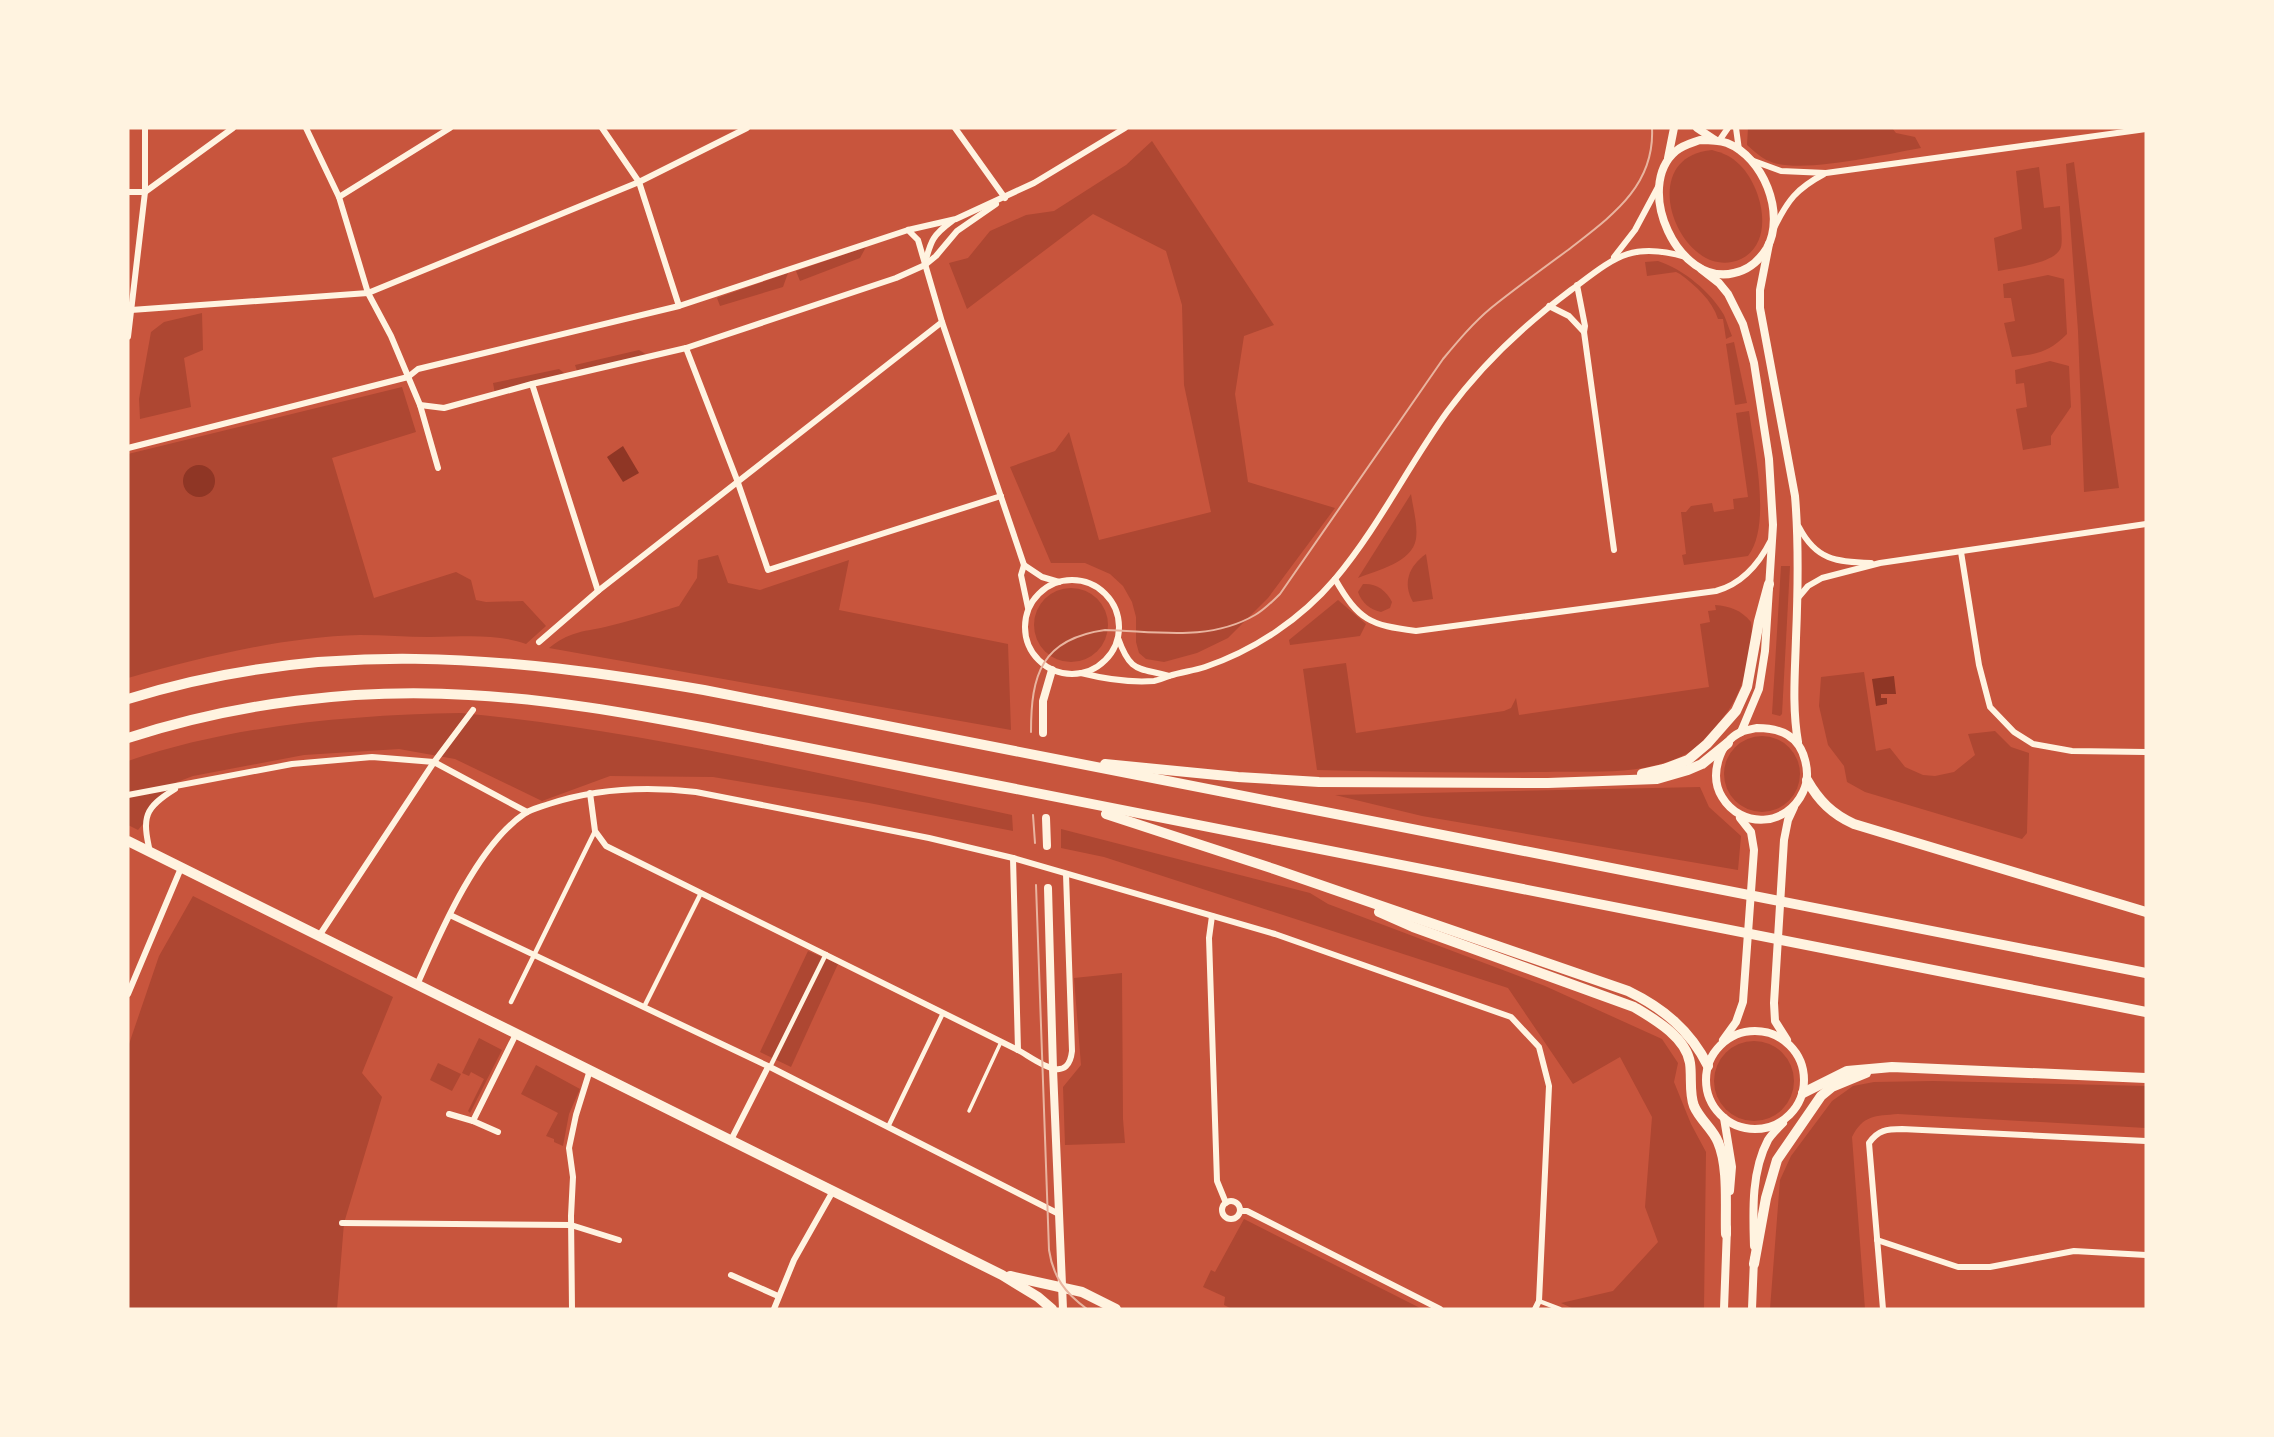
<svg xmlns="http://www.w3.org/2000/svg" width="2274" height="1437" font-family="Cabin,sans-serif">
<rect width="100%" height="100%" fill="#c8553d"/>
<g fill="#ae4732">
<path d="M 1748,128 L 1892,128 L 1896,133 L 1915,137 L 1921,148 C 1886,154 1798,175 1769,161 C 1761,158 1753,150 1747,145 Z"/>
<path d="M 1152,141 L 1274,325 L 1244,336 L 1235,394 L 1248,482 L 1335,508 L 1268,598 L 1228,638 L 1197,653 L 1164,662 L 1146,659 L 1139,653 L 1136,642 L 1136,617 L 1132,602 L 1123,586 L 1110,574 L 1085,563 L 1051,563 L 1010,467 L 1055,451 L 1069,432 L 1099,540 L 1211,512 L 1184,385 L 1182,305 L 1166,251 L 1093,214 L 967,309 L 949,263 L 968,258 L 990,231 L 1026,215 L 1054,211 L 1126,165 Z"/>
<path d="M 1712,150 C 1723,153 1731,156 1740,165 C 1762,187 1776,242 1741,259 C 1682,286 1630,157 1712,150 Z"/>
<path d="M 2074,162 L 2093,313 L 2119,488 L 2084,492 L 2078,331 L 2066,164 Z"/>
<path d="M 2039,167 L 2044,208 L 2060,206 C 2060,215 2063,240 2061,247 C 2057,263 2013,268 1998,271 L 1994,238 L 2022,229 L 2016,171 Z"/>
<path d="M 866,247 L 860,258 L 800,281 L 796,271 Z"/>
<path d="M 1658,261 C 1683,269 1711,292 1724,315 C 1727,322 1729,329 1732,336 L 1726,339 L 1723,319 L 1718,319 C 1712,300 1696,286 1680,274 L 1676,272 L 1647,276 L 1645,262 Z"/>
<path d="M 788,273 L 783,287 L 720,306 L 717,298 Z"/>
<path d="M 2048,275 L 2064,279 L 2067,334 C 2048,353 2037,354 2012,357 L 2004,323 L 2015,321 L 2011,298 L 2004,298 L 2003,284 Z"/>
<path d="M 202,313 L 203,350 L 184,358 L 191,407 L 140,419 L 139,399 L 151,332 L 164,322 Z"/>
<path d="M 1734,342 L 1747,403 L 1735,405 L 1726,344 Z"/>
<path d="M 639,350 L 649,356 L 578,374 L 575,365 Z"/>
<path d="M 2050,361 L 2069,366 L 2071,407 L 2051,436 L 2051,445 L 2023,450 L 2016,409 L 2027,407 L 2024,383 L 2016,384 L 2015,370 Z"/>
<path d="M 559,369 L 569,377 L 495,394 L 493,383 Z"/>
<path d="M 402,387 L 416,432 L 332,458 L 374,598 L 456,572 L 471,580 L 476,600 L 486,602 L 523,601 L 546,626 L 526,644 C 496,633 462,637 430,637 C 407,637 384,635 360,635 C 282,637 203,657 128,678 L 128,454 Z"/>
<path d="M 1749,411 C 1754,449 1772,525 1748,556 L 1684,565 L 1682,555 L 1686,554 L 1681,512 L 1686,512 L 1691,506 L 1712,503 L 1714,512 L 1734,509 L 1733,499 L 1748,497 L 1736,413 Z"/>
<path d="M 1411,494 C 1413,508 1418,525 1416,539 C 1412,563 1377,570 1358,578 Z"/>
<path d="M 1426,554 L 1433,599 L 1413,602 C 1402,583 1409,566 1426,554 Z"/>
<path d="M 718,555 L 728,583 L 760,590 L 849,560 L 839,610 L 1008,644 L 1011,730 L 549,648 C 569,632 581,632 605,627 C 630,621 655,613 679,606 L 697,578 L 698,560 Z"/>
<path d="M 1781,566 L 1790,566 L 1782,714 L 1780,716 L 1772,714 Z"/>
<path d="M 1363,584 C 1376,583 1386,590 1392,602 L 1390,608 L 1381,612 C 1369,609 1362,603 1358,592 Z"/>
<circle cx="1071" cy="625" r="37"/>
<path d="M 1338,600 L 1366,624 L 1360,636 L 1290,645 L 1289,640 Z"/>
<path d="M 1715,605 C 1730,606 1741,610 1751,622 C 1753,633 1751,643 1749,654 C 1743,689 1734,707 1710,733 C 1703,740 1696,749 1686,754 C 1644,776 1592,771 1545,772 C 1469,773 1393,772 1317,770 L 1303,669 L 1346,663 L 1356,733 L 1504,711 L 1511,708 L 1516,698 L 1519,715 L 1709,687 L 1700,624 L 1710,622 L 1708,611 L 1716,610 Z"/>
<path d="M 1864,672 L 1876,751 L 1890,748 L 1905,767 L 1923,775 L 1935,776 L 1954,772 L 1975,755 L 1968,734 L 1995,731 L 2011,747 L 2029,753 L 2027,833 L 2022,839 L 1865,792 L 1847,782 L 1844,766 L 1828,745 L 1819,706 L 1821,677 Z"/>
<path d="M 461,713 C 647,731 829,776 1012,815 L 1013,831 L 869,803 L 713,777 L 610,776 L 542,801 L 455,759 L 399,749 L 304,755 L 193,776 L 177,782 L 138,830 L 128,825 L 128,761 C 234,725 349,715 461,713 Z"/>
<circle cx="1762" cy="774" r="38"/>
<path d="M 1700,787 L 1709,807 L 1741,836 L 1738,870 L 1422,816 L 1335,795 Z"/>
<path d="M 1061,829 L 1310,893 L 1328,904 L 1545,986 L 1662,1039 L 1678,1063 L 1674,1082 L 1691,1124 L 1706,1152 L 1704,1309 L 1574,1309 L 1561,1303 L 1613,1291 L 1658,1242 L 1645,1207 L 1652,1117 L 1620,1057 L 1573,1084 L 1508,988 L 1104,857 L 1061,848 Z"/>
<path d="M 193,896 L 393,997 L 362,1073 L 382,1097 L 344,1223 L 337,1309 L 128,1309 L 128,1047 L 159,956 Z"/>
<path d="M 808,951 L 838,964 L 791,1067 L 760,1052 Z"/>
<path d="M 1122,973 L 1123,1119 L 1125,1143 L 1065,1145 L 1063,1087 L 1081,1065 L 1074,978 Z"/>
<path d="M 479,1038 L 502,1050 L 470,1113 L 468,1111 L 484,1079 L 471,1072 L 469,1076 L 462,1073 Z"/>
<circle cx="1754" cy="1081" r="40"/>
<path d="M 438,1063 L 461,1074 L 452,1091 L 430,1080 Z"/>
<path d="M 536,1065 L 580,1089 L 569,1114 L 563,1146 L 554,1142 L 554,1139 L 546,1136 L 558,1113 L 521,1094 Z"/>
<path d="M 1933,1081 L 2146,1086 L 2146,1128 L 1898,1114 C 1875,1116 1863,1115 1852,1137 L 1865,1309 L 1770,1309 L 1780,1180 L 1791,1156 L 1832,1101 L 1853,1086 L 1874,1082 Z"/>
<path d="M 1244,1219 L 1422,1309 L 1232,1309 L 1224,1305 L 1225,1297 L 1203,1287 L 1211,1270 L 1215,1272 Z"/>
</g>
<g fill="#8f3625">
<path d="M 623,446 L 639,473 L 623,482 L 607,457 Z"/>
<circle cx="199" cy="481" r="16"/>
<path d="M 1894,676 L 1896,694 L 1881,694 L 1881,698 L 1887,698 L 1887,704 L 1876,706 L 1872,679 Z"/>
</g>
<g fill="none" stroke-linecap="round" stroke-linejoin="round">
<path stroke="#fff3e0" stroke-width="3.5" d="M 969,1111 L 1001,1042"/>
<g stroke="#fff3e0" stroke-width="4.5">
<path d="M 511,1002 L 595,831"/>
<path d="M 644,1007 L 701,893"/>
<path d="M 770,1067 L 826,954"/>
<path d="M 888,1127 L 943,1013"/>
<path d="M 1539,1301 L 1560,1309"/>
</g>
<g stroke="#fff3e0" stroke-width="6">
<path d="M 306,128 L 339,197 L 368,293 L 391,336 L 420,405 L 438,468"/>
<path d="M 602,128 L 639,182 L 679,306"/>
<path d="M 955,128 L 1005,198"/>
<path d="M 1736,128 L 1739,150"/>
<path d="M 1719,141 L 1728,128"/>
<path d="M 1751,160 L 1781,171 L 1826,173 L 2146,129"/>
<path d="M 128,192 L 145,192 L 233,128"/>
<path d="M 339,197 L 450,128"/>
<path d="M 1774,228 C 1788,200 1796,189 1824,174"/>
<path d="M 908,230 L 918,240 L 942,322 L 1024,565 L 1021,575 L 1028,608"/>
<path d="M 1614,257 L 1635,230 L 1658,187"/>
<path d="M 925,263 C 931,240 933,235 952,221"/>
<path d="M 1577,285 L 1585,326 L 1584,332 L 1614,550"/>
<path d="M 1549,306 L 1569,316 L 1584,332"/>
<path d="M 131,310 L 368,293 L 639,182 L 747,128"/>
<path d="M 128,337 L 145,192 L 145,128"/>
<path d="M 686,348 L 737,480 L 768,570 L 1001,496"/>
<path d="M 532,384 L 598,591"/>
<path d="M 420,405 L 444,408 L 532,384 L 686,348 L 896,278 L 925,265 L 936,256 L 957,231 L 996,204"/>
<path d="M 128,448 L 408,377 L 418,369 L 679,306 L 908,230 L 956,219 L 1034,183 L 1125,128"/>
<path d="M 1799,527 C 1816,560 1836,562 1871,563"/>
<path d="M 1961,552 L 1979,665 L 1990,707 L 2014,732 L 2033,744 L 2072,751 L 2146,752"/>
<path d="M 1024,565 L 1042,577 L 1059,582"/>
<path d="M 1335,579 C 1359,621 1370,625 1416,631 L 1716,591 C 1742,584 1759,564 1771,540"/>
<circle cx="1072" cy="627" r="47"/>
<path d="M 1797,599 L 1808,586 L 1822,578 L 1880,563 L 2146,524"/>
<path d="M 1118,638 C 1131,674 1138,667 1169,676"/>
<path d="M 539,642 L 598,591 L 942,322"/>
<path d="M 1081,673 C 1105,679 1129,683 1154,681 C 1160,680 1164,678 1169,676 C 1181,672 1193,671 1205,667 C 1255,650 1301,619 1335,579 C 1378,528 1408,466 1447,412 C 1482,364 1524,325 1571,290 C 1614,258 1630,241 1686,257"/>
<path d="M 590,793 L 595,831 L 606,846 L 1018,1050 C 1036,1060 1068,1087 1072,1051 L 1066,874"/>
<path d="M 128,795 L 292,764 L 372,757 L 434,762 L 527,812"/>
<path d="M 150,852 C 142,817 144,808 175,789"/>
<path d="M 1013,858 L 1018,1050"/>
<path d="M 450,915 L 770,1067 L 1059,1214"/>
<path d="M 1212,916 L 1209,938 L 1217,1181 L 1226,1203"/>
<path d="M 319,936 L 434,762 L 473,710"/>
<path d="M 417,985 C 440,933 477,846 524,814 C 531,809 541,807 549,804 C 598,788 646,786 696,792 L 929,838 L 1013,858 L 1275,934 L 1511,1017 L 1539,1047 L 1549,1086 L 1539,1301 L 1535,1309"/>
<path d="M 128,994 L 181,868"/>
<path d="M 449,1114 L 473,1121 L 498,1132"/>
<path d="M 473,1121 L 516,1034"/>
<path d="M 731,1140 L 768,1067"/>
<circle cx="1231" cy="1210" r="9"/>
<path d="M 1240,1211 L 1247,1211 L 1440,1309"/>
<path d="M 342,1223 L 571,1225 L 619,1240"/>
<path d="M 1877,1240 L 1958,1267 L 1990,1267 L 2074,1251 L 2146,1255"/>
<path d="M 731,1275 L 778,1296"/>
<path d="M 572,1309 L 571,1216 L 573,1177 L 569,1148 L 576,1115 L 590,1070"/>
<path d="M 774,1309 L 794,1260 L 833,1191"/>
<path d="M 1883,1309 L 1869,1143 C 1878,1130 1887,1129 1902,1129 L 2146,1141"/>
</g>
<g stroke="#fff3e0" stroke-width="8">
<path d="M 1697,128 L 1715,140"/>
<path d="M 1700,140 C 1709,140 1718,140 1727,143 C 1763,157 1786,213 1767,248 C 1759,261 1749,270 1734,273 C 1678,287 1633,187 1676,151 C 1683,145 1692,143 1700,140 Z"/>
<path d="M 1668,158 L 1674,128"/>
<path d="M 1769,244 L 1760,290 L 1760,308 L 1795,496 C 1799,543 1798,591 1796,638 C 1795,673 1792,707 1798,742"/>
<path d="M 1701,269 L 1719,283 L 1728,294 L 1743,324 L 1754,363 L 1769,459 L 1773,525 L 1765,651 L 1759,689 L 1741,732"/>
<path d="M 1757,728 C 1781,728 1799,736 1805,760 C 1808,771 1808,782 1803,792 C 1787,827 1741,829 1722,797 C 1709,776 1719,742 1741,732 C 1746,730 1752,729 1757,728 Z"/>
<path d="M 1043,733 L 1043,701 L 1052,670"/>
<path d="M 1046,818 L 1047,846"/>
<path d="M 1048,888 L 1053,1069 L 1063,1309"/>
<circle cx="1755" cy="1080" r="49"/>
<path d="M 1723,1040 L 1736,1022 L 1743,1002 L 1754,850 L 1751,832 L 1740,818"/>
<path d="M 1787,1040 L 1775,1021 L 1774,1003 L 1784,840 L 1788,820 L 1794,807"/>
<path d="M 1724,1118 L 1732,1167 L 1730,1191"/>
<path d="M 1754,1246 C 1753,1212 1751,1172 1768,1140 C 1772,1134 1778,1128 1783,1123"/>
<path d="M 1724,1309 L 1727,1228"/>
<path d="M 1752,1309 L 1754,1259"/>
</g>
<g stroke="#fff3e0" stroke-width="10">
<path d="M 128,841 L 1002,1275 L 1038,1297 L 1052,1309"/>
<path d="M 1010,1276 L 1082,1292 L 1116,1309"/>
</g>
<g stroke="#fff3e0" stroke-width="10">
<path d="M 128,699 C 323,638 506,656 704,690 L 2146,973"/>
<path d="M 128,738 C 236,703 355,688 469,695 C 549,699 628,713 707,728 L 2146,1012"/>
<path d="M 1105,764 L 1238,777 L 1319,782 L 1548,783 L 1657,779 L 1688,770 L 1702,764 L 1728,743"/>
<path d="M 1642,774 L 1664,769 L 1688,760 L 1707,744 L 1736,711 L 1747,687 L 1759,621 L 1769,584"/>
<path d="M 1807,780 C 1819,801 1832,814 1854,824 L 2146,912"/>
<path d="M 1106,814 L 1274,869 L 1628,991 C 1663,1008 1690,1030 1708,1066"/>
<path d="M 1379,912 L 1413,927 L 1634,1007 C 1654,1019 1686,1037 1690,1063 C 1692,1077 1689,1093 1694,1106 C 1700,1120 1713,1129 1718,1142 C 1729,1167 1725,1207 1726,1234"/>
<path d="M 1803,1093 L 1847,1071 L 1892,1067 L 2146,1078"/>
<path d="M 1754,1264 L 1766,1198 L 1777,1160 L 1821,1096 L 1832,1087 L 1866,1073"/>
</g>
<g stroke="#e9b49f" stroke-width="2">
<path d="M 1031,732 C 1031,675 1041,639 1105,630 C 1155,631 1209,642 1255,615 C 1264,610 1272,602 1280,594 L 1443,359 C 1458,341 1473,323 1491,308 C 1516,288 1542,269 1568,250 C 1610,217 1655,187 1652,128"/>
<path d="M 1033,815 L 1035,843"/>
<path d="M 1036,885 L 1049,1250 C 1053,1277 1065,1293 1087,1309"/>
</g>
</g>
<rect width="2274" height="1437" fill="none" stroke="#fff3e0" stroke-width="259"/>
</svg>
